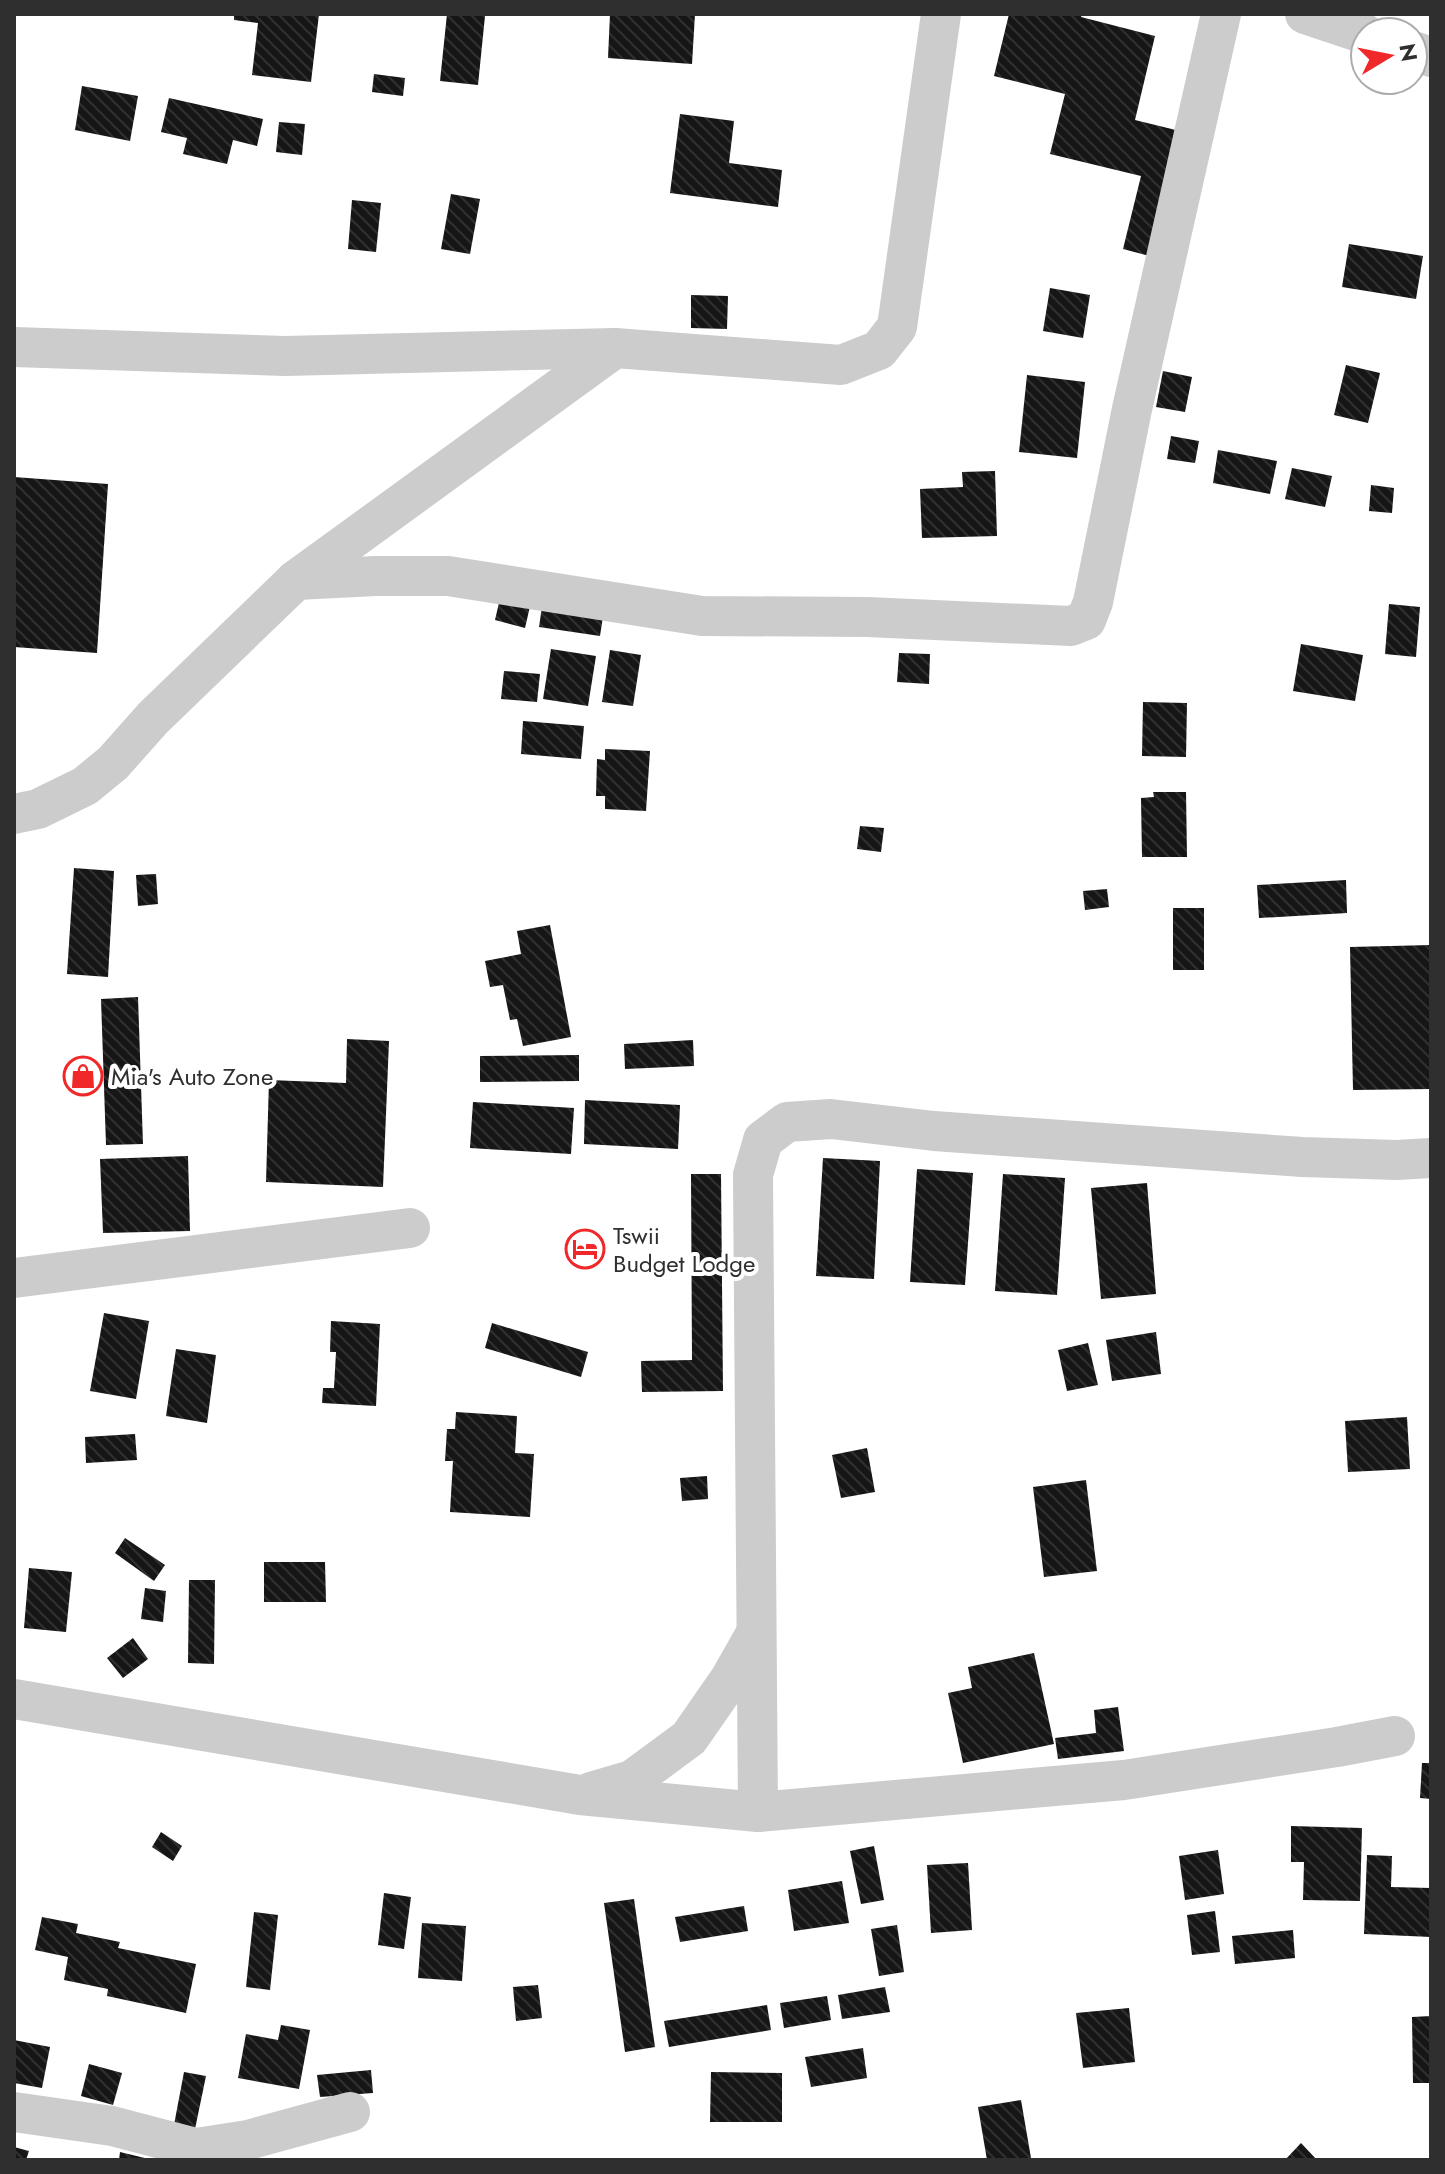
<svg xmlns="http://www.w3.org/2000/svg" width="1445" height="2174" font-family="Jost,sans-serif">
<defs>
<pattern id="building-back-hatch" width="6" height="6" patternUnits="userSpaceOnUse" patternTransform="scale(2)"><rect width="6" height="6" fill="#161616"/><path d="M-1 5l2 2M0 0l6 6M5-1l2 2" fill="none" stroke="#303030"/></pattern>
</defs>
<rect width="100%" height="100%" fill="#fff"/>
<g fill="url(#building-back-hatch)">
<path d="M 234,14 L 319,14 L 311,82 L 252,75 L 258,23 L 234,20 Z"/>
<path d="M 447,14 L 485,16 L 478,85 L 440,81 Z"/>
<path d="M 610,14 L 695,14 L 692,64 L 608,58 Z"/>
<path d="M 1009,14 L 1082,14 L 1081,17 L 1155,36 L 1135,120 L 1188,133 L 1157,258 L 1123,249 L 1141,176 L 1050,154 L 1065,94 L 994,76 Z"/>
<path d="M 374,74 L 405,78 L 403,96 L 372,92 Z"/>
<path d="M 82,86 L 138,96 L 130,141 L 75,130 Z"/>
<path d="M 169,98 L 263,119 L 257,146 L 233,140 L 227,164 L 183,154 L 187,138 L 161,132 Z"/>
<path d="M 680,114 L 734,121 L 729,163 L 782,170 L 778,207 L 670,193 Z"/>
<path d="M 279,122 L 305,124 L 302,155 L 276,152 Z"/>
<path d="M 451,194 L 480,199 L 470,254 L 441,249 Z"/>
<path d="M 352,200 L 381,203 L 376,252 L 348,249 Z"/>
<path d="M 1349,244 L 1423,256 L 1416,299 L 1342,287 Z"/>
<path d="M 1050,288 L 1090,295 L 1083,338 L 1043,331 Z"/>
<path d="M 691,295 L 728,296 L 727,329 L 691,328 Z"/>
<path d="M 1346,365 L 1380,373 L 1368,423 L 1334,415 Z"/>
<path d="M 1163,371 L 1192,377 L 1185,412 L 1156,407 Z"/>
<path d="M 1027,375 L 1085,382 L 1077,458 L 1019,452 Z"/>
<path d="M 1171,436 L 1199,441 L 1195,463 L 1167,459 Z"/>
<path d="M 1218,450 L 1277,461 L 1270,494 L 1213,483 Z"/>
<path d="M 1292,468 L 1332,476 L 1325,507 L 1285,499 Z"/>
<path d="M 995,471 L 997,536 L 922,538 L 920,489 L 963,487 L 962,472 Z"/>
<path d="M 14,477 L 108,484 L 97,653 L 14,647 Z"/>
<path d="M 1371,485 L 1394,488 L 1392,513 L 1369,511 Z"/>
<path d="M 501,594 L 531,602 L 525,628 L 495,620 Z"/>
<path d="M 543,600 L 604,610 L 600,636 L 539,627 Z"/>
<path d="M 1389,604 L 1420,607 L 1416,657 L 1385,654 Z"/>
<path d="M 1301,644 L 1363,655 L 1355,701 L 1293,691 Z"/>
<path d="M 551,649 L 596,656 L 588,706 L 543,699 Z"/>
<path d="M 610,650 L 641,655 L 633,706 L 602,702 Z"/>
<path d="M 899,653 L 930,654 L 929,684 L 897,682 Z"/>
<path d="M 504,671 L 540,674 L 537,702 L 501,699 Z"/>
<path d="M 1143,702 L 1187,703 L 1186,757 L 1142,756 Z"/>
<path d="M 523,721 L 584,726 L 581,759 L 521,754 Z"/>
<path d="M 605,749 L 650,751 L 646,811 L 605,809 L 605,796 L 596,796 L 597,759 L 605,760 Z"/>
<path d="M 1153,792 L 1186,792 L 1187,857 L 1142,857 L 1141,798 L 1154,797 Z"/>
<path d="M 860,826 L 884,828 L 881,852 L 857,849 Z"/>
<path d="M 74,868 L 114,871 L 108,977 L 67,974 Z"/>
<path d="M 156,874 L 158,904 L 138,906 L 136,875 Z"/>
<path d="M 1346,880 L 1347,913 L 1259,918 L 1257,885 Z"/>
<path d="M 1107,889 L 1109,907 L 1085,910 L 1083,891 Z"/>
<rect x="1173" y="908" width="31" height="62"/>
<path d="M 550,925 L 571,1037 L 523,1046 L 517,1019 L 510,1020 L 503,985 L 490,987 L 485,961 L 521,954 L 517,931 Z"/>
<path d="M 1431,945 L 1431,1089 L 1353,1090 L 1350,947 Z"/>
<path d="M 138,997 L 143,1144 L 106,1145 L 101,999 Z"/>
<path d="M 347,1039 L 389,1041 L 383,1187 L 266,1182 L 269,1080 L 346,1083 Z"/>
<path d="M 693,1040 L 694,1066 L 625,1069 L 624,1044 Z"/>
<path d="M 579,1055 L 579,1081 L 480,1082 L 480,1056 Z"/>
<path d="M 585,1100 L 680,1105 L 678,1149 L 584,1144 Z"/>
<path d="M 473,1102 L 574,1108 L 571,1154 L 470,1148 Z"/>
<path d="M 188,1156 L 190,1231 L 103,1233 L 100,1159 Z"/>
<path d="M 823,1158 L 880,1161 L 874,1279 L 816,1276 Z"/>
<path d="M 917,1169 L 973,1173 L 965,1285 L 910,1282 Z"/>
<path d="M 691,1174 L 721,1174 L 723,1391 L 642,1392 L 641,1361 L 692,1360 Z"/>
<path d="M 1003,1174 L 1065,1178 L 1057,1295 L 995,1291 Z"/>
<path d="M 1147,1183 L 1156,1294 L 1101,1299 L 1091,1188 Z"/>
<path d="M 104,1313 L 149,1321 L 136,1399 L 90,1391 Z"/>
<path d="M 331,1321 L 380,1324 L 376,1406 L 322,1403 L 323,1388 L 334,1388 L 336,1352 L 330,1352 Z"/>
<path d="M 492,1323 L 588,1352 L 581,1377 L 485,1348 Z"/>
<path d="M 1156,1332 L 1161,1374 L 1112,1381 L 1106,1340 Z"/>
<path d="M 1088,1343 L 1098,1385 L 1067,1391 L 1058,1350 Z"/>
<path d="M 176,1349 L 216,1355 L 207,1423 L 166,1416 Z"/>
<path d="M 456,1412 L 517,1416 L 515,1453 L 534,1454 L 530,1517 L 450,1512 L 453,1461 L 445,1461 L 447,1429 L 455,1429 Z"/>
<path d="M 1407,1417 L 1410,1469 L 1348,1472 L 1345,1421 Z"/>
<path d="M 135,1434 L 137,1460 L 86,1463 L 85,1437 Z"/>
<path d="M 867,1448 L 875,1492 L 841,1498 L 832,1455 Z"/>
<path d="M 707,1476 L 708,1499 L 682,1501 L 680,1478 Z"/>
<path d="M 1086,1480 L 1097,1571 L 1044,1577 L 1033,1487 Z"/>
<path d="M 125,1538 L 165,1565 L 154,1581 L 115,1553 Z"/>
<path d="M 264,1562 L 325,1562 L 326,1602 L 264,1602 Z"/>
<path d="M 29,1568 L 72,1572 L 66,1632 L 24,1628 Z"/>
<path d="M 189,1580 L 215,1580 L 214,1664 L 188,1663 Z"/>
<path d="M 145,1588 L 166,1591 L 163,1622 L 141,1619 Z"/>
<path d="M 133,1638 L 148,1659 L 123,1678 L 107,1658 Z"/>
<path d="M 1034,1653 L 1054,1744 L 963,1763 L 948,1693 L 972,1688 L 968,1667 Z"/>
<path d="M 1118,1707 L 1124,1751 L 1058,1759 L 1055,1738 L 1096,1733 L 1094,1710 Z"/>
<path d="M 1422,1763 L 1431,1763 L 1431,1799 L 1420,1798 Z"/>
<path d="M 1291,1826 L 1362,1828 L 1360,1901 L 1303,1900 L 1304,1862 L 1291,1862 Z"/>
<path d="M 161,1832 L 182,1846 L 173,1861 L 152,1847 Z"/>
<path d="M 874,1846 L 884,1900 L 861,1904 L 850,1851 Z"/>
<path d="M 1218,1850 L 1224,1894 L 1185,1900 L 1179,1856 Z"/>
<path d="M 1367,1855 L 1392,1856 L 1391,1887 L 1431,1888 L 1431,1937 L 1364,1934 Z"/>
<path d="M 968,1863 L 972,1930 L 931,1933 L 927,1865 Z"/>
<path d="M 842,1881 L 849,1923 L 794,1931 L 788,1890 Z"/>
<path d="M 384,1893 L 411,1897 L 404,1949 L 378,1945 Z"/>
<path d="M 634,1899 L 655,2047 L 625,2052 L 604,1903 Z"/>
<path d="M 744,1906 L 748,1931 L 680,1942 L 675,1917 Z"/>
<path d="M 1215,1911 L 1220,1952 L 1192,1955 L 1187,1915 Z"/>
<path d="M 254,1912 L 278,1915 L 270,1990 L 246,1987 Z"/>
<path d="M 42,1917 L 78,1924 L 76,1933 L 120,1942 L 118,1948 L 196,1964 L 186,2013 L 107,1996 L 108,1989 L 64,1980 L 68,1957 L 35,1950 Z"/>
<path d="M 422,1923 L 466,1926 L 462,1981 L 418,1978 Z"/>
<path d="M 897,1925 L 904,1972 L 879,1976 L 871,1929 Z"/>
<path d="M 1293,1930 L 1295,1958 L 1235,1964 L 1232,1936 Z"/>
<path d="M 538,1985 L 542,2018 L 516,2021 L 513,1987 Z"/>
<path d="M 885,1987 L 890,2012 L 842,2019 L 838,1995 Z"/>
<path d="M 827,1996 L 831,2020 L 784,2028 L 780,2003 Z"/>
<path d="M 767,2005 L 771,2030 L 669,2047 L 664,2021 Z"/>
<path d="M 1129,2008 L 1135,2062 L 1083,2068 L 1076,2013 Z"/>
<path d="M 1431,2016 L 1431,2083 L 1413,2083 L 1412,2017 Z"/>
<path d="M 281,2025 L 310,2030 L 299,2089 L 238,2078 L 246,2034 L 278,2040 Z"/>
<path d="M 14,2040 L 50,2047 L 42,2088 L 14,2083 Z"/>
<path d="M 863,2048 L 867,2078 L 811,2087 L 805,2057 Z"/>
<path d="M 89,2064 L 122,2073 L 113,2105 L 81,2096 Z"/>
<path d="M 371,2070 L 373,2093 L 320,2097 L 317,2075 Z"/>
<path d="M 184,2072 L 206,2076 L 195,2129 L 174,2125 Z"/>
<path d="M 711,2072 L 782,2073 L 782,2122 L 710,2122 Z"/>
<path d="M 1021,2100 L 1031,2158 L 987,2160 L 978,2107 Z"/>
<path d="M 1301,2143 L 1317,2160 L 1285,2160 Z"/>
<path d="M 14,2147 L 29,2151 L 26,2160 L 14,2160 Z"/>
<path d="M 120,2152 L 149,2159 L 149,2160 L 119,2160 Z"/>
</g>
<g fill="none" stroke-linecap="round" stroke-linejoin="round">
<g stroke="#ccc" stroke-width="40">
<path d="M 1305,14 L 1365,34"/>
<path d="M 1413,51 L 1431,57"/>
<path d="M 14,347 L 285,356 L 615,348 L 841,365 L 879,350 L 897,327 L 941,14"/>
<path d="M 296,580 L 376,576 L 448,576 L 702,616 L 867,617 L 1071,626 L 1086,620 L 1093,602 L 1132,409 L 1221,14"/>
<path d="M 14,814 L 38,809 L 85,786 L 113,763 L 153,718 L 296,580 L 615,348"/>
<path d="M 14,1278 L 410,1228"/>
<path d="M 14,1699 L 580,1795 L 758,1812 L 1124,1780 L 1337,1747 L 1395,1736"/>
<path d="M 591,1792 L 632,1780 L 689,1738 L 730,1679 L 755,1635"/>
<path d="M 758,1812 L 753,1175 L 763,1140 L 787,1122 L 831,1119 L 934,1131 L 1302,1157 L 1397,1160 L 1431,1158"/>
<path d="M 14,2112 L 112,2126 L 196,2148 L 248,2140 L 350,2112"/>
</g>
</g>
<defs>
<g id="shop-ring" transform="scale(2)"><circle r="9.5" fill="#fff" stroke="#f0282a" stroke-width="1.5"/><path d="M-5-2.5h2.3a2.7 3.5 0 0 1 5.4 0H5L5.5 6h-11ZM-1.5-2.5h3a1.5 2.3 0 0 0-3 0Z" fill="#f0282a"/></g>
<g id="hotel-ring" transform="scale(2)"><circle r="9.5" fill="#fff" stroke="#f0282a" stroke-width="1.5"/><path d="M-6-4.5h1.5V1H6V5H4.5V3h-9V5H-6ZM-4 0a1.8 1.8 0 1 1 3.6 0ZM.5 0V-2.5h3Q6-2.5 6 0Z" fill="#f0282a"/></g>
</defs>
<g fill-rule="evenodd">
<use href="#shop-ring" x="83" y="1076"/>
<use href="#hotel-ring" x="585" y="1249"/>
</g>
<g text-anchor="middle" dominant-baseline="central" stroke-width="8" stroke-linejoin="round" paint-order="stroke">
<g font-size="24" fill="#2f2f2f" stroke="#fff" text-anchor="start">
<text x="111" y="1076">Mia's Auto Zone</text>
<text x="613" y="1235">Tswii<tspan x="613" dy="28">Budget Lodge</tspan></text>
</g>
</g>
<rect width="1445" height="2174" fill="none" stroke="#2f2f2f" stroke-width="32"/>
<g transform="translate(1389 56) rotate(80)"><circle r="38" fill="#ffffff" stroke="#acacac" stroke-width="2"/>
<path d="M0-6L14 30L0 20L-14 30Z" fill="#f0282a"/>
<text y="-12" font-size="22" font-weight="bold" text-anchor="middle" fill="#2f2f2f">N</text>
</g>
</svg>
